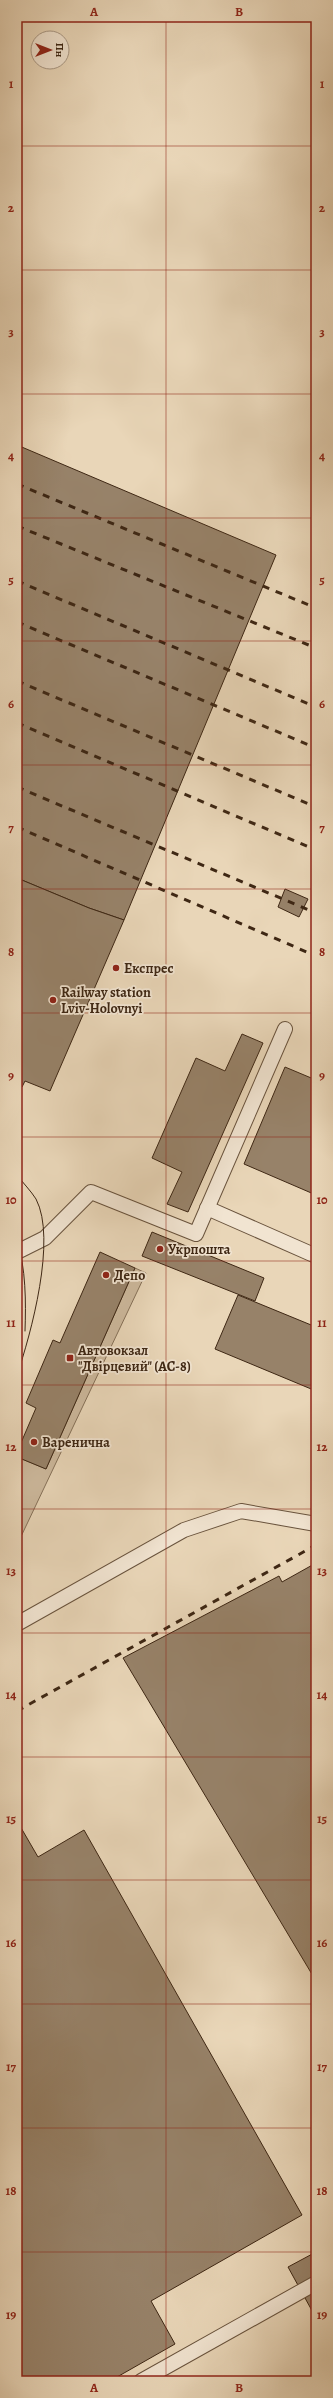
<svg xmlns="http://www.w3.org/2000/svg" width="333" height="2398" font-family="Alegreya,serif">
<rect width="100%" height="100%" fill="#e9d6b8"/>
<filter id="stains"><feTurbulence type="fractalNoise" baseFrequency=".005" numOctaves="4"/><feColorMatrix values="0 0 0 0 .2 0 0 0 0 .09 0 0 0 0 .02 0 0 0 .5 -.17"/></filter>
<radialGradient id="worn" r=".72"><stop offset=".6" stop-color="#630" stop-opacity="0"/><stop offset="1" stop-color="#630" stop-opacity=".3"/></radialGradient>
<path fill="#ccb89c" stroke="#857058" d="M 135,1268 L 146,1273 L 17,1545 L 17,1457 L 46,1469 Z"/>
<g fill="#978269" stroke="#3e2714">
<path d="M 17,445 L 276,555 L 124,920 L 89,908 L 17,878 Z"/>
<path d="M 17,878 L 89,908 L 124,920 L 50,1091 L 25,1081 L 22,1087 L 17,1085 Z"/>
<path d="M 285,889 L 308,899 L 299,917 L 278,907 Z"/>
<path d="M 242,1034 L 263,1043 L 188,1212 L 167,1204 L 182,1172 L 152,1158 L 196,1058 L 225,1071 Z"/>
<path d="M 285,1067 L 316,1080 L 316,1195 L 244,1164 Z"/>
<path d="M 152,1232 L 264,1278 L 255,1301 L 142,1256 Z"/>
<path d="M 100,1252 L 135,1268 L 46,1469 L 17,1457 L 17,1452 L 36,1408 L 26,1403 L 53,1340 L 60,1343 Z"/>
<path d="M 238,1295 L 316,1327 L 316,1391 L 215,1349 Z"/>
<path d="M 316,1563 L 316,1981 L 123,1658 L 279,1576 L 282,1582 Z"/>
<path d="M 20,1826 L 38,1857 L 84,1830 L 302,2215 L 151,2301 L 175,2344 L 110,2381 L 17,2381 L 17,1828 Z"/>
<path d="M 316,2252 L 316,2318 L 288,2267 Z"/>
</g>
<g fill="none" stroke-linecap="round" stroke-linejoin="round">
<g stroke="#69533d" stroke-width="16">
<g id="lane">
<path d="M 207,1208 L 316,1256"/>
<path d="M 17,1252 L 45,1238 L 91,1192 L 196,1234 L 285,1029"/>
<path d="M 17,1624 L 184,1530 L 241,1511 L 316,1524"/>
<path d="M 141,2381 L 316,2283"/>
</g>
</g>
<use href="#lane" stroke="#f1e4d1" stroke-width="14"/>
<g stroke="#3e2714" stroke-width="1">
<path d="M 17,1175 C 23,1183 31,1191 36,1199 C 57,1239 31,1334 17,1375"/>
<path d="M 17,1241 C 26,1268 26,1302 25,1331"/>
</g>
<g stroke="#3e2714" stroke-width="3" stroke-dasharray="7 7" stroke-linecap="butt">
<path d="M 17,484 L 316,608"/>
<path d="M 17,526 L 316,648"/>
<path d="M 17,581 L 316,707"/>
<path d="M 17,622 L 316,748"/>
<path d="M 17,681 L 316,807"/>
<path d="M 17,723 L 316,850"/>
<path d="M 17,787 L 316,913"/>
<path d="M 17,827 L 316,956"/>
<path d="M 17,1711 L 316,1545"/>
</g>
</g>
<path fill="none" stroke="#8f2418" stroke-width="1" stroke-opacity="0.55" d="M 166,17 L 166,2381M 17,146 L 316,146M 17,270 L 316,270M 17,394 L 316,394M 17,518 L 316,518M 17,641 L 316,641M 17,765 L 316,765M 17,889 L 316,889M 17,1013 L 316,1013M 17,1137 L 316,1137M 17,1261 L 316,1261M 17,1385 L 316,1385M 17,1509 L 316,1509M 17,1633 L 316,1633M 17,1757 L 316,1757M 17,1880 L 316,1880M 17,2004 L 316,2004M 17,2128 L 316,2128M 17,2252 L 316,2252"/>
<g fill="#8f2418" stroke="#f1e4d1" stroke-width="1.5">
<circle cx="116" cy="968" r="4"/>
<circle cx="53" cy="1000" r="4"/>
<circle cx="160" cy="1249" r="4"/>
<circle cx="106" cy="1275" r="4"/>
<rect x="66" y="1354" width="8" height="8" rx="2"/>
<circle cx="34" cy="1442" r="4"/>
</g>
<g text-anchor="middle" dominant-baseline="central" stroke-width="3.5" stroke-linejoin="round" paint-order="stroke">
<g font-size="14" font-weight="bold" fill="#3e2714" stroke="#f1e4d1" text-anchor="start">
<text x="124" y="968">Експрес</text>
<text x="61" y="992">Railway station<tspan x="61" dy="16">Lviv-Holovnyi</tspan></text>
<text x="168" y="1249">Укрпошта</text>
<text x="114" y="1275">Депо</text>
<text x="78" y="1350">Автовокзал<tspan x="78" dy="16">"Двірцевий" (АС-8)</tspan></text>
<text x="42" y="1442">Варенична</text>
</g>
</g>
<rect width="333" height="2398" fill="none" stroke="#e9d6b8" stroke-width="44"/>
<g transform="translate(50 50) rotate(90)"><circle r="19" fill="#f1e4d1" stroke="#a99885"/>
<path d="M0-3L7 15L0 10L-7 15Z" fill="#8f2418"/>
<text y="-6" font-size="11" font-weight="bold" text-anchor="middle" fill="#3e2714">Пн</text>
</g>
<rect x="22" y="22" width="289" height="2354" fill="none" stroke="#8f2418" stroke-width="1.5"/>
<g font-size="13" text-anchor="middle" font-weight="bold" fill="#8f2418">
<text x="94" y="16">A</text>
<text x="239" y="16">B</text>
<text x="11" y="88">1</text>
<text x="322" y="88">1</text>
<text x="11" y="212">2</text>
<text x="322" y="212">2</text>
<text x="11" y="336">3</text>
<text x="322" y="336">3</text>
<text x="11" y="460">4</text>
<text x="322" y="460">4</text>
<text x="11" y="584">5</text>
<text x="322" y="584">5</text>
<text x="11" y="708">6</text>
<text x="322" y="708">6</text>
<text x="11" y="832">7</text>
<text x="322" y="832">7</text>
<text x="11" y="956">8</text>
<text x="322" y="956">8</text>
<text x="11" y="1080">9</text>
<text x="322" y="1080">9</text>
<text x="11" y="1204">10</text>
<text x="322" y="1204">10</text>
<text x="11" y="1327">11</text>
<text x="322" y="1327">11</text>
<text x="11" y="1451">12</text>
<text x="322" y="1451">12</text>
<text x="11" y="1575">13</text>
<text x="322" y="1575">13</text>
<text x="11" y="1699">14</text>
<text x="322" y="1699">14</text>
<text x="11" y="1823">15</text>
<text x="322" y="1823">15</text>
<text x="11" y="1947">16</text>
<text x="322" y="1947">16</text>
<text x="11" y="2071">17</text>
<text x="322" y="2071">17</text>
<text x="11" y="2195">18</text>
<text x="322" y="2195">18</text>
<text x="11" y="2319">19</text>
<text x="322" y="2319">19</text>
<text x="94" y="2392">A</text>
<text x="239" y="2392">B</text>
</g>
<rect width="100%" height="100%" filter="url(#stains)"/>
<rect width="100%" height="100%" fill="url(#worn)"/>
</svg>
